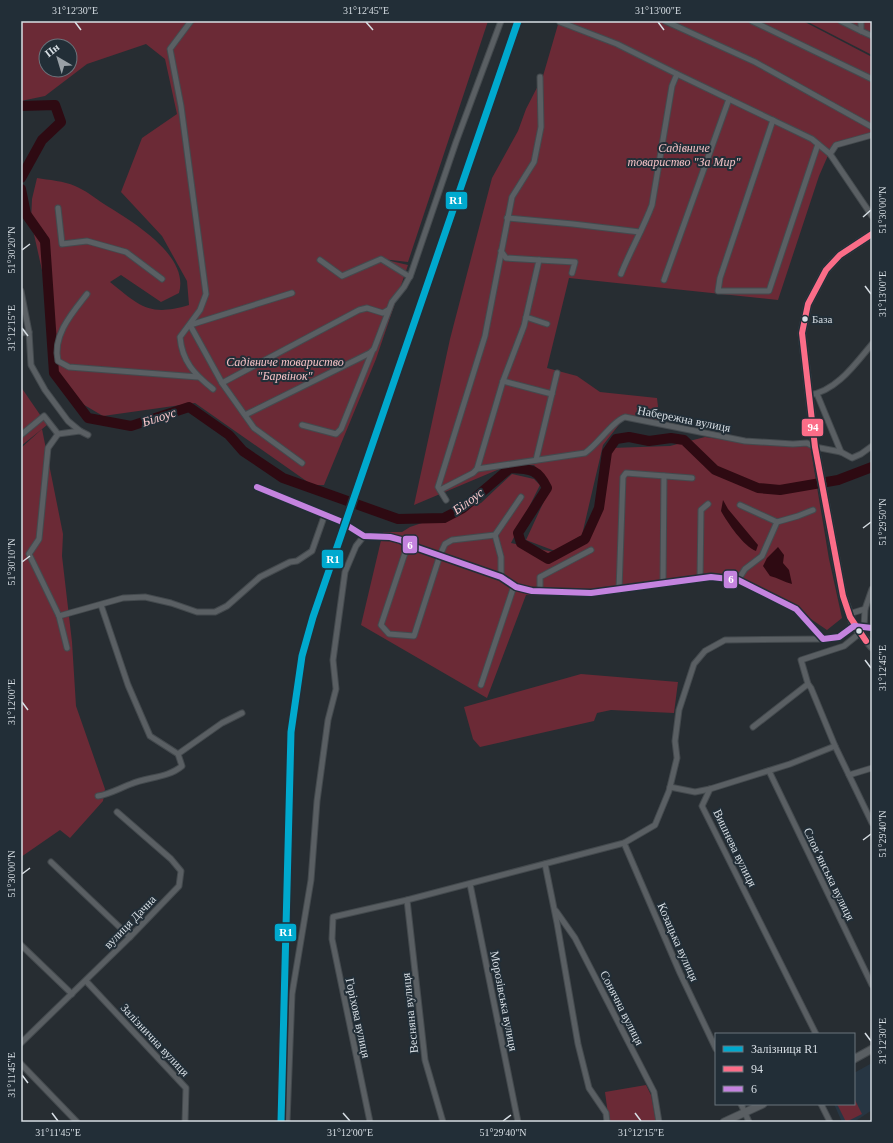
<svg xmlns="http://www.w3.org/2000/svg" width="893" height="1143" font-family="Georgia,serif">
<rect width="100%" height="100%" fill="#272d32"/>
<path fill="#273643" d="M 872,1063 L 872,1110 L 854,1122 L 842,1122 L 834,1104 L 854,1104 L 854,1073 Z"/>
<g fill="#6b2a36" fill-rule="evenodd">
<path d="M 21,21 L 488,21 L 408,262 L 382,259 L 408,265 L 376,359 L 324,485 L 312,485 L 195,403 L 103,416 L 69,396 L 56,372 L 58,361 L 58,342 L 31,221 L 32,199 L 37,178 C 49,180 64,181 75,186 C 85,190 95,198 104,204 C 131,221 190,255 179,293 L 161,302 L 121,275 L 110,282 C 140,306 149,317 189,305 L 187,281 L 162,236 L 121,192 L 142,138 L 177,114 L 165,59 L 146,44 L 87,64 L 45,96 L 21,101 ZM 46,46 L 70,46 L 70,70 L 46,70 Z"/>
<path d="M 559,21 L 803,21 L 872,57 L 872,135 L 833,144 L 819,176 L 778,300 L 569,278 L 547,368 L 577,376 L 600,392 L 657,398 L 660,424 L 625,417 L 603,445 L 582,535 L 555,551 L 526,540 L 551,486 L 534,465 L 509,465 L 414,505 L 450,339 L 492,178 L 518,131 L 526,109 L 543,76 Z"/>
<path d="M 806,21 L 872,21 L 872,55 Z"/>
<path d="M 21,387 L 47,425 L 21,446 Z"/>
<path d="M 42,429 L 63,534 L 62,556 L 72,642 L 76,706 L 105,789 L 103,801 L 70,838 L 60,830 L 21,857 L 21,448 Z"/>
<path d="M 705,437 L 760,445 L 810,445 L 829,559 L 842,618 L 827,630 L 796,609 L 766,591 L 725,577 L 590,597 L 526,595 L 487,698 L 361,625 L 383,532 L 402,532 L 410,527 L 481,503 L 512,474 L 534,479 L 540,485 L 511,543 L 563,554 L 582,543 L 593,531 L 611,448 L 670,446 Z"/>
<path d="M 581,674 L 678,682 L 674,713 L 611,710 L 597,713 L 594,721 L 480,747 L 473,739 L 464,707 Z"/>
<path d="M 646,1085 L 651,1095 L 656,1122 L 609,1122 L 605,1092 Z"/>
<path d="M 854,1098 L 862,1114 L 846,1122 L 837,1104 L 854,1104 Z"/>
</g>
<g fill="#2e0a12">
<path d="M 723,500 L 728,509 L 758,545 L 756,551 C 744,547 727,522 721,511 Z"/>
<path d="M 778,547 L 784,555 L 783,563 L 789,570 L 792,584 C 784,582 778,578 770,576 L 763,566 L 767,558 Z"/>
</g>
<g fill="none" stroke-linecap="round" stroke-linejoin="round">
<g stroke="#2e0a12" stroke-width="10">
<path d="M 21,106 L 55,105 L 61,122 L 42,140 L 21,178"/>
<path d="M 21,189 L 26,214 L 45,241 L 54,373 L 88,418 L 131,426 L 189,407 L 229,435 L 243,451 L 283,478 L 398,519 L 444,518 L 463,508 L 510,468 C 531,469 538,469 547,488 L 518,533 L 521,543 L 548,559 L 585,539 L 599,508 L 607,452 L 616,439 L 629,437 L 649,441 L 671,438 L 684,440 L 715,470 L 758,488 L 780,490 L 838,480 L 872,467"/>
</g>
<g stroke="#444a4e" stroke-width="7">
<g id="street">
<path d="M 191,21 L 170,49 L 181,106 L 206,294 L 200,310 L 180,337 C 182,361 194,374 213,389"/>
<path d="M 665,21 L 755,62 L 872,127"/>
<path d="M 752,21 L 872,79"/>
<path d="M 841,21 L 861,31"/>
<path d="M 861,21 L 861,31 L 872,36"/>
<path d="M 560,22 L 617,44 L 677,74"/>
<path d="M 773,120 L 720,278 L 718,291 L 769,291 L 818,144"/>
<path d="M 872,135 L 836,145 L 830,154 L 872,216"/>
<path d="M 58,208 L 62,244 L 87,241 L 126,252 L 162,279"/>
<path d="M 507,218 L 573,224 L 640,232"/>
<path d="M 320,260 L 342,276 L 381,259 L 410,277"/>
<path d="M 539,260 L 575,262 L 572,273"/>
<path d="M 621,274 C 630,251 643,229 652,205 L 672,86 L 677,74 L 812,139 L 830,154"/>
<path d="M 664,280 L 729,99"/>
<path d="M 21,291 L 29,332 L 31,365 L 45,390 L 68,421 L 80,431 L 88,435"/>
<path d="M 87,294 C 73,312 52,335 58,361 L 69,367 L 198,377"/>
<path d="M 526,317 L 547,324"/>
<path d="M 190,325 L 222,383 L 254,428 L 302,463"/>
<path d="M 190,325 L 292,293"/>
<path d="M 21,333 L 29,332"/>
<path d="M 503,381 L 552,394"/>
<path d="M 222,383 L 359,310 L 367,308 L 383,313 L 388,310"/>
<path d="M 817,394 L 841,452"/>
<path d="M 809,395 C 836,392 856,363 872,344"/>
<path d="M 245,415 L 370,353 L 374,349 L 392,302 L 404,287 L 411,274 L 456,142 L 501,21"/>
<path d="M 302,425 L 336,434 L 341,429 L 372,352"/>
<path d="M 58,434 L 48,448 L 39,539 L 29,554 L 59,616 L 67,648"/>
<path d="M 21,435 L 44,416 L 58,434 L 80,431"/>
<path d="M 536,460 L 557,373"/>
<path d="M 477,469 L 585,453 C 598,444 613,421 625,417 L 745,441 L 793,444 L 807,443 L 815,447 L 841,452 L 852,458 L 861,454 L 872,446"/>
<path d="M 257,487 L 340,521 L 364,536 L 390,537 L 401,540 L 412,546 L 501,577 L 516,587 L 532,591 L 591,593 L 711,577 L 738,580 L 796,609 L 823,639 L 839,637 L 854,626 L 872,628"/>
<path d="M 440,490 L 473,473 L 477,469 L 503,381 L 524,326 L 539,260 L 506,258 L 501,251"/>
<path d="M 446,500 L 438,487 L 485,336 L 512,197 L 534,162 L 541,127 L 540,77"/>
<path d="M 740,505 L 777,522"/>
<path d="M 495,535 L 501,557 L 501,577"/>
<path d="M 408,544 L 381,625 L 389,634 L 414,636 L 440,555 L 445,544 L 452,540 L 495,535 L 521,497"/>
<path d="M 700,579 L 701,510 L 708,504"/>
<path d="M 738,580 L 745,569 L 762,556 L 777,522 L 798,516 L 813,510"/>
<path d="M 663,584 L 664,476"/>
<path d="M 619,590 L 623,477 L 626,473 L 692,478"/>
<path d="M 540,591 L 540,577 L 591,550"/>
<path d="M 849,614 L 865,609 L 872,589"/>
<path d="M 59,616 L 123,598 L 145,597 L 171,603 L 197,612 L 215,612 L 227,606 L 260,577 L 290,562 L 297,561 L 312,551 L 325,514"/>
<path d="M 864,627 L 865,609"/>
<path d="M 808,684 L 801,660 L 844,646 L 860,633"/>
<path d="M 481,685 L 514,586"/>
<path d="M 753,727 L 808,684 L 811,688 L 835,746 L 872,823"/>
<path d="M 178,754 L 222,723 L 242,713"/>
<path d="M 769,771 L 872,985"/>
<path d="M 849,775 L 872,768"/>
<path d="M 670,787 L 695,792 L 710,789 L 790,764 L 835,746"/>
<path d="M 710,789 L 702,806 L 816,1034"/>
<path d="M 98,796 C 110,794 120,788 131,784 C 147,777 168,778 182,766 L 178,754 L 150,736 L 128,685 L 101,605"/>
<path d="M 624,843 L 680,973 L 716,1049"/>
<path d="M 51,862 L 130,937"/>
<path d="M 545,864 L 557,923 L 578,1044 L 589,1088 L 606,1113 L 607,1122"/>
<path d="M 470,884 L 518,1122"/>
<path d="M 407,900 L 425,1060 L 443,1122"/>
<path d="M 556,911 L 575,938 L 654,1092 L 659,1122"/>
<path d="M 21,945 L 72,994"/>
<path d="M 86,981 L 186,1088 L 185,1122"/>
<path d="M 21,1043 L 130,937 L 179,886 L 181,871 L 171,859 L 117,812"/>
<path d="M 21,1064 L 77,1122"/>
<path d="M 741,1104 L 749,1122"/>
<path d="M 821,1104 L 830,1122"/>
<path d="M 287,1122 L 292,994 L 311,880 L 317,801 L 328,720 L 336,689 L 333,660 L 345,572 L 356,546 L 364,536"/>
<path d="M 370,1122 L 332,939 L 333,917 L 407,900 L 624,843 L 655,825 L 669,791 L 677,758 L 675,741 L 679,710 L 694,664 L 705,651 L 725,640 L 823,639"/>
</g>
</g>
<g stroke="#444a4e" stroke-width="9">
<g id="secondary">
<path d="M 872,234 L 840,255 L 826,270 L 808,304 L 802,333 L 815,447 L 843,596 L 854,626 L 872,647"/>
<path d="M 854,1059 L 872,1049"/>
<path d="M 724,1122 L 763,1104"/>
</g>
</g>
<use href="#street" stroke="#5a5f63" stroke-width="5"/>
<use href="#secondary" stroke="#5a5f63" stroke-width="7"/>
<g stroke="#222e37" stroke-width="9">
<path id="bus-1" d="M 866,641 L 850,617 L 843,596 L 815,447 L 802,333 L 808,304 L 826,270 L 840,255 L 872,234"/>
</g>
<g stroke="#222e37" stroke-width="9">
<path id="bus-2" d="M 257,487 L 340,521 L 364,536 L 390,537 L 401,540 L 412,546 L 501,577 L 516,587 L 532,591 L 591,593 L 711,577 L 738,580 L 796,609 L 823,639 L 839,637 L 854,626 L 872,628"/>
</g>
<use href="#bus-1" stroke="#fb6d88" stroke-width="6"/>
<use href="#bus-2" stroke="#c483df" stroke-width="6"/>
<g stroke="#222e37" stroke-width="10">
<path id="rail-1" d="M 281,1122 L 291,732 L 302,656 L 313,617 L 518,21"/>
</g>
<use href="#rail-1" stroke="#00a9ce" stroke-width="7"/>
</g>
<path fill="none" stroke="#d7dee4" stroke-width="1.5" d="M 75,22 L 81,30M 366,22 L 373,30M 658,22 L 664,30M 863,217 L 871,210M 22,250 L 30,244M 865,286 L 871,294M 22,328 L 28,336M 863,528 L 871,522M 22,562 L 30,556M 865,660 L 871,668M 22,702 L 28,710M 863,840 L 871,834M 22,874 L 30,868M 865,1033 L 871,1041M 22,1075 L 28,1083M 52,1113 L 58,1121M 343,1113 L 350,1121M 635,1113 L 641,1121M 503,1121 L 511,1115"/>
<g fill="#d7dee4" stroke="#222e37" stroke-width="1.5">
<circle cx="805" cy="319" r="3.5"/>
<circle cx="859" cy="631" r="3.5"/>
</g>
<g text-anchor="middle" dominant-baseline="central" stroke-width="4" stroke-linejoin="round" paint-order="stroke">
<g font-size="11" fill="#d7dee4" stroke="#222e37" text-anchor="start">
<text x="812" y="319">База</text>
</g>
<g font-size="12" font-style="italic" fill="#f2c0c4" stroke="#222e37">
<text x="684" y="148">Садівниче<tspan x="684" dy="14">товариство "За Мир"</tspan></text>
<text x="285" y="362">Садівниче товариство<tspan x="285" dy="14">"Барвінок"</tspan></text>
</g>
<g font-size="12" fill="#d7dee4" stroke="#222e37">
<text transform="translate(684 419) rotate(11)">Набережна вулиця</text>
<text transform="translate(735 848) rotate(64)">Вишнева вулиця</text>
<text transform="translate(829 874) rotate(64)">Словʼянська вулиця</text>
<text transform="translate(130 922) rotate(-46)">вулиця Дачна</text>
<text transform="translate(678 942) rotate(66)">Козацька вулиця</text>
<text transform="translate(504 1001) rotate(79)">Морозівська вулиця</text>
<text transform="translate(622 1008) rotate(63)">Сонячна вулиця</text>
<text transform="translate(410 1013) rotate(-96)">Весняна вулиця</text>
<text transform="translate(358 1018) rotate(78)">Горіхова вулиця</text>
<text transform="translate(155 1040) rotate(47)">Залізнична вулиця</text>
</g>
<g font-size="13" font-style="italic" fill="#fbc9cd" stroke="#222e37">
<text transform="translate(159 417) rotate(-18)">Білоус</text>
<text transform="translate(468 501) rotate(-36)">Білоус</text>
</g>
</g>
<g stroke="#222e37" stroke-width="1.5">
<rect x="445" y="191" width="23" height="19" rx="4" fill="#00a9ce"/>
<rect x="801" y="418" width="23" height="19" rx="4" fill="#fb6d88"/>
<rect x="402" y="535" width="16" height="19" rx="4" fill="#c483df"/>
<rect x="321" y="549" width="23" height="20" rx="4" fill="#00a9ce"/>
<rect x="723" y="570" width="15" height="19" rx="4" fill="#c483df"/>
<rect x="274" y="923" width="23" height="19" rx="4" fill="#00a9ce"/>
</g>
<g font-size="11" text-anchor="middle" font-weight="bold" fill="#fff">
<text x="456" y="204">R1</text>
<text x="813" y="431">94</text>
<text x="410" y="549">6</text>
<text x="333" y="563">R1</text>
<text x="731" y="583">6</text>
<text x="286" y="936">R1</text>
</g>
<rect width="893" height="1143" fill="none" stroke="#222e37" stroke-width="44"/>
<rect x="715" y="1033" width="140" height="72" fill="#222e37" stroke="#6a747c"/>
<rect x="723" y="1046" width="20" height="6" fill="#00a9ce" stroke="#6a747c"/>
<text x="751" y="1053" font-size="12" fill="#d7dee4">Залізниця R1</text>
<rect x="723" y="1066" width="20" height="6" fill="#fb6d88" stroke="#6a747c"/>
<text x="751" y="1073" font-size="12" fill="#d7dee4">94</text>
<rect x="723" y="1086" width="20" height="6" fill="#c483df" stroke="#6a747c"/>
<text x="751" y="1093" font-size="12" fill="#d7dee4">6</text>
<g transform="translate(58 58) rotate(322)"><circle r="19" fill="#222e37" stroke="#6a747c"/>
<path d="M0-3L7 15L0 10L-7 15Z" fill="#99a0a6"/>
<text y="-6" font-size="11" font-weight="bold" text-anchor="middle" fill="#d7dee4">Пн</text>
</g>
<rect x="22" y="22" width="849" height="1099" fill="none" stroke="#d7dee4" stroke-width="1.5"/>
<g font-size="10" text-anchor="middle" fill="#d7dee4">
<text x="75" y="14">31°12'30"E</text>
<text x="366" y="14">31°12'45"E</text>
<text x="658" y="14">31°13'00"E</text>
<text transform="translate(882 210) rotate(-90)" y="4">51°30'00"N</text>
<text transform="translate(11 250) rotate(-90)" y="4">51°30'20"N</text>
<text transform="translate(882 294) rotate(-90)" y="4">31°13'00"E</text>
<text transform="translate(11 328) rotate(-90)" y="4">31°12'15"E</text>
<text transform="translate(882 522) rotate(-90)" y="4">51°29'50"N</text>
<text transform="translate(11 562) rotate(-90)" y="4">51°30'10"N</text>
<text transform="translate(882 668) rotate(-90)" y="4">31°12'45"E</text>
<text transform="translate(11 702) rotate(-90)" y="4">31°12'00"E</text>
<text transform="translate(882 834) rotate(-90)" y="4">51°29'40"N</text>
<text transform="translate(11 874) rotate(-90)" y="4">51°30'00"N</text>
<text transform="translate(882 1041) rotate(-90)" y="4">31°12'30"E</text>
<text transform="translate(11 1075) rotate(-90)" y="4">31°11'45"E</text>
<text x="58" y="1136">31°11'45"E</text>
<text x="350" y="1136">31°12'00"E</text>
<text x="503" y="1136">51°29'40"N</text>
<text x="641" y="1136">31°12'15"E</text>
</g>
</svg>
